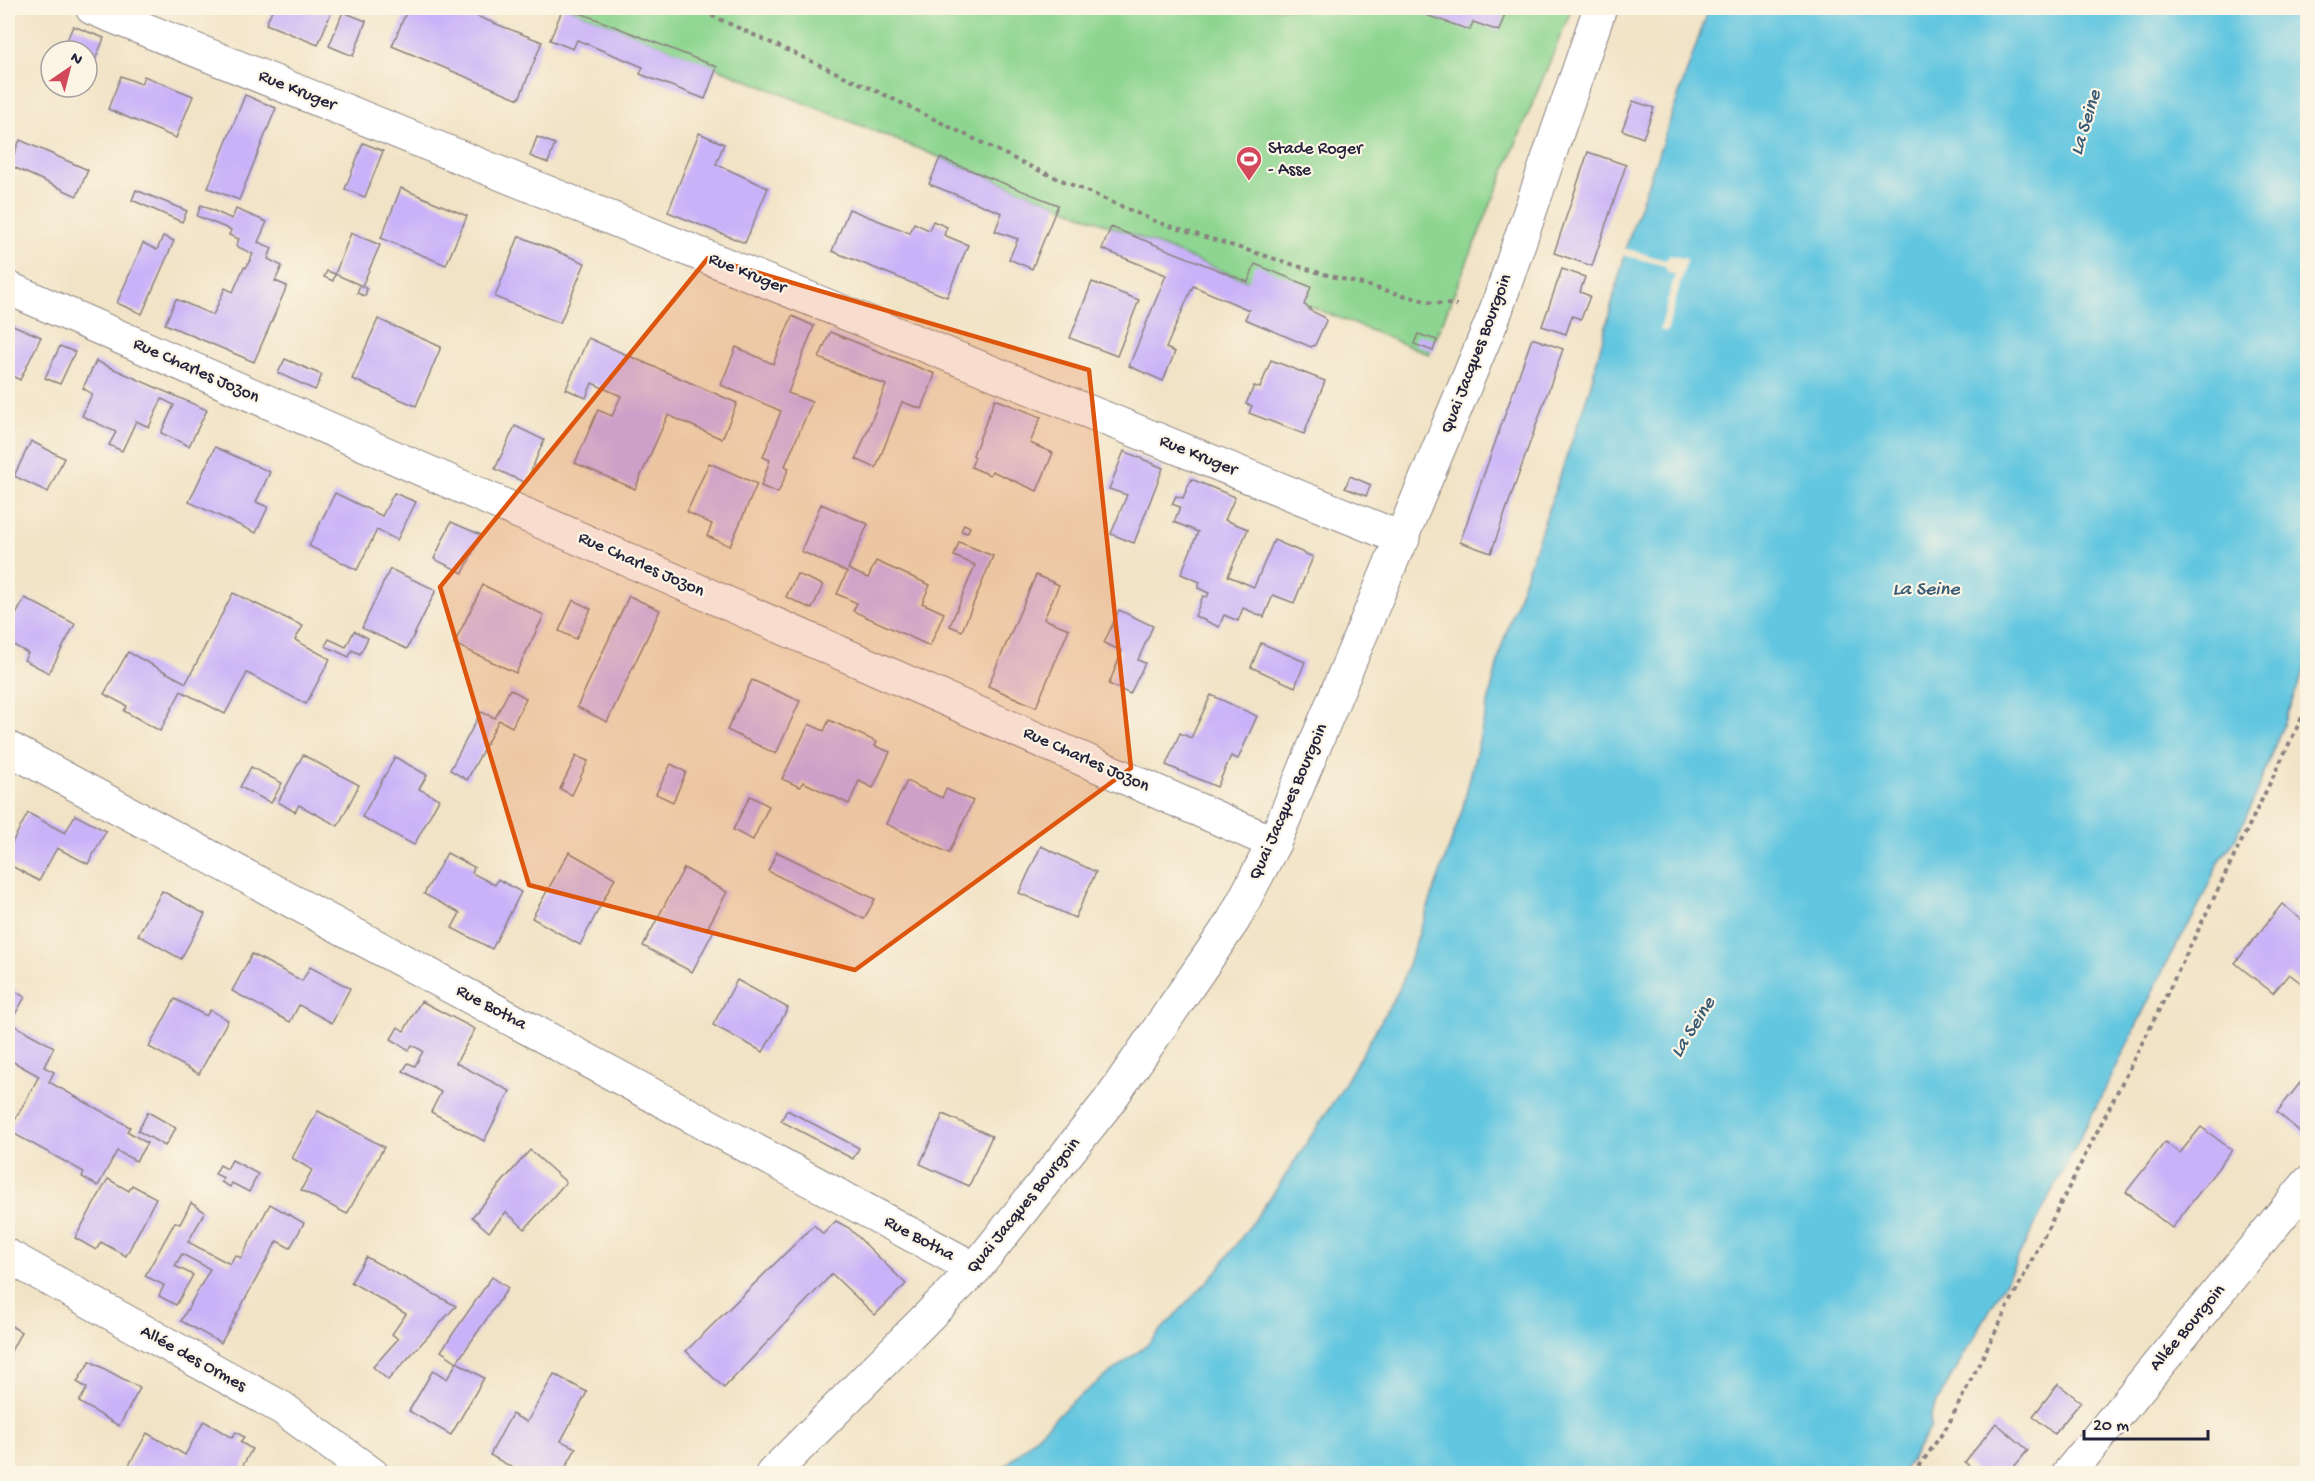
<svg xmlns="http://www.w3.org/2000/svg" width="2315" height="1481" font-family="'Gochi Hand',sans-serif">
<rect width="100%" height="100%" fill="#fcf5e5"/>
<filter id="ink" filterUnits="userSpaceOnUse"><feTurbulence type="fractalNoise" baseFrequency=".0167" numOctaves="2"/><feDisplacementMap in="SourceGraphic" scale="12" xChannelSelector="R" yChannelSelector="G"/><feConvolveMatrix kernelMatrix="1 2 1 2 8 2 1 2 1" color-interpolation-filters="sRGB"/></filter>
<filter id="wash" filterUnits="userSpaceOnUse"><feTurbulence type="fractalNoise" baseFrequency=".008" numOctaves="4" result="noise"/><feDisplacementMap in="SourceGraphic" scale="24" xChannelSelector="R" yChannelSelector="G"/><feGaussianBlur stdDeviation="1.35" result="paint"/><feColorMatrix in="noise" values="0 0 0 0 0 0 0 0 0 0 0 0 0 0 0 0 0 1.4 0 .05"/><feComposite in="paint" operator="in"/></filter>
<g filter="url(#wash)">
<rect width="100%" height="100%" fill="#f1e3c6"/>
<path fill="#8dd590" stroke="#587c66" stroke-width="1.5" d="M 568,8 L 1572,8 L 1429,354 Z"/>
<path fill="#62c6e0" stroke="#42748e" stroke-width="1.5" d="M 1709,8 L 2307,8 L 2307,663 L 2250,809 L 2233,843 L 2220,860 L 2195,914 L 2170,956 L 2114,1072 L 2005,1283 L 1930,1415 L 1931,1427 L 1902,1473 L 997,1474 L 1073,1401 L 1147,1345 L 1217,1271 L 1278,1187 L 1338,1095 L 1399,990 L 1462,811 L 1502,645 L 1589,391 L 1629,238 Z"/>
<path fill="#f1e3c6" d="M 1624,248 L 1665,260 L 1670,255 L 1687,259 L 1667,332 L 1660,330 L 1675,274 L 1668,273 L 1665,266 L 1622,255 Z"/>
<g id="blocks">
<g fill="#cab2f8">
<path d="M 273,8 L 333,8 L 318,45 L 266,24 Z"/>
<path d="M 408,8 L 456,8 L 542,42 L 519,99 L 392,46 Z"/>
<path d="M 563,8 L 568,8 L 717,67 L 705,99 L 640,74 L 643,67 L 577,40 L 573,49 L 550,40 Z"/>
<path d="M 1409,8 L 1507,8 L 1499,31 L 1473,22 L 1470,30 L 1408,9 Z"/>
<path d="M 343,12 L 366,21 L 353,56 L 329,46 Z"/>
<path d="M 73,26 L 104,38 L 94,63 L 87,60 L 87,51 L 63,50 Z"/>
<path d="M 121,76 L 141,84 L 144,76 L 193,96 L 176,138 L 108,109 Z"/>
<path d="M 245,95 L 276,108 L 239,200 L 208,188 Z"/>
<path d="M 1633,101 L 1654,108 L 1643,138 L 1622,130 Z"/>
<path d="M 699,133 L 724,144 L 716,164 L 768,188 L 745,243 L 668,212 Z"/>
<path d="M 537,137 L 555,144 L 548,163 L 530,156 Z"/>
<path d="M 20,140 L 88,170 L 77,196 L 9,165 Z"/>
<path d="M 363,143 L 383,151 L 365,197 L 345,189 Z"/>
<path d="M 1588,152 L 1626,165 L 1592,266 L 1554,253 Z"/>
<path d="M 940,158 L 1058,205 L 1032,269 L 1009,259 L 1018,239 L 995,231 L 1002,213 L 929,184 Z"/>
<path d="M 401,188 L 467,216 L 446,265 L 381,238 Z"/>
<path d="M 136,190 L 187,211 L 182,222 L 132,200 Z"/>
<path d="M 201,205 L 232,219 L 236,209 L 267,222 L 258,242 L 272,248 L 268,259 L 282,266 L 275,281 L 287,286 L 254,362 L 165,324 L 176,299 L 213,315 L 225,288 L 233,292 L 244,267 L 246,268 L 253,254 L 236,246 L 239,239 L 229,235 L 231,230 L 197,216 Z"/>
<path d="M 849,209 L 910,233 L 914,223 L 929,230 L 933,221 L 947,227 L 944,235 L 968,245 L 947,297 L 832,251 Z"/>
<path d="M 1111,227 L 1248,282 L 1255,264 L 1311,287 L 1304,305 L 1310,308 L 1309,310 L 1324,317 L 1326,321 L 1315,345 L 1311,347 L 1245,319 L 1249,310 L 1193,286 L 1166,348 L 1175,352 L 1163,381 L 1129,366 L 1166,275 L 1102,249 Z"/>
<path d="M 351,233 L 380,245 L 362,286 L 367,289 L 365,296 L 357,293 L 360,285 L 335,274 L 333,281 L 324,277 L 327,271 L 335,274 Z"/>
<path d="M 163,236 L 174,241 L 142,314 L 117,303 L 143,243 L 157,250 Z"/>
<path d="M 519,236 L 585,263 L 560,323 L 495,297 Z"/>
<path d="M 1562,269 L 1585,277 L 1580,292 L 1590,296 L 1581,319 L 1572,316 L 1566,334 L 1542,326 Z"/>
<path d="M 1092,282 L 1139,300 L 1117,356 L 1070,338 Z"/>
<path d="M 792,316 L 814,326 L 788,393 L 812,402 L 785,466 L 789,468 L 778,493 L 761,486 L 770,460 L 763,457 L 781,411 L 721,385 L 736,347 L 773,364 Z"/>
<path d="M 378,319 L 441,347 L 416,406 L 352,379 Z"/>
<path d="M 8,323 L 41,337 L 20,380 L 8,374 Z"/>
<path d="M 830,332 L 935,374 L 922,409 L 902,402 L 876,468 L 856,459 L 886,385 L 819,358 Z"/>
<path d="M 1418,334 L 1437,340 L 1433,351 L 1414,344 Z"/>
<path d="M 588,338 L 737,403 L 722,439 L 668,415 L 635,489 L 575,463 L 598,410 L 612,416 L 621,396 L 592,383 L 586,398 L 566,389 Z"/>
<path d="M 1532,338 L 1563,349 L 1491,553 L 1460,542 Z"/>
<path d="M 60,346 L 75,352 L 60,384 L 45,378 Z"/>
<path d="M 285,359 L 322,375 L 315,390 L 278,373 Z"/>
<path d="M 1271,360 L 1325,381 L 1304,434 L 1249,413 L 1252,406 L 1246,404 L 1254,386 L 1260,388 Z"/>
<path d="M 96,361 L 207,410 L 189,446 L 161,433 L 174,405 L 162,399 L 149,427 L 136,421 L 122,451 L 109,445 L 116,432 L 82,416 L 92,394 L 83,388 Z"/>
<path d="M 995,399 L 1041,417 L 1030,443 L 1053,453 L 1037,491 L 992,471 L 990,475 L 971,467 L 975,457 L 973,455 Z"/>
<path d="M 515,426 L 544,440 L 526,483 L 495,469 Z"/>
<path d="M 31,441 L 64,458 L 48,492 L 14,476 Z"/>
<path d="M 8,443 L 13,445 L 8,458 Z"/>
<path d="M 215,447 L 270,472 L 256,502 L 268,507 L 256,533 L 189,502 Z"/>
<path d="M 1124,451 L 1163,468 L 1134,543 L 1111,534 L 1127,495 L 1109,489 Z"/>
<path d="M 709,463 L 757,484 L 730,546 L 707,536 L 712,524 L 687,512 Z"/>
<path d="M 1350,476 L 1371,485 L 1366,496 L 1345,488 Z"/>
<path d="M 1191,479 L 1235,497 L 1225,520 L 1248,529 L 1228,576 L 1254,587 L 1274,540 L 1313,557 L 1294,603 L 1273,595 L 1264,617 L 1243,608 L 1238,621 L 1224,615 L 1219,627 L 1195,616 L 1203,596 L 1207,597 L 1209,593 L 1198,588 L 1200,582 L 1181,574 L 1198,532 L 1174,522 L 1180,507 L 1172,504 L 1176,496 L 1183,498 Z"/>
<path d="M 335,493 L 382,516 L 394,493 L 416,502 L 397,540 L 377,530 L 357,570 L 309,546 Z"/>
<path d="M 821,504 L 868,524 L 848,569 L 868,578 L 876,561 L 930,585 L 922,603 L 944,613 L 930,646 L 853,611 L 857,603 L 837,594 L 847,572 L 801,551 Z"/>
<path d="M 451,522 L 481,535 L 463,573 L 434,559 Z"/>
<path d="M 964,524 L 970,527 L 967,533 L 961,531 Z"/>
<path d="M 959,542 L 993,556 L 962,631 L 950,626 L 975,565 L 954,556 Z"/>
<path d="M 390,569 L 436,590 L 407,649 L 362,628 Z"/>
<path d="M 797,574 L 823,585 L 812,609 L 786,597 Z"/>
<path d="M 1036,575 L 1059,585 L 1044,619 L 1069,629 L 1036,707 L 988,686 Z"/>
<path d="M 483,585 L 544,615 L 516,673 L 454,644 Z"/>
<path d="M 233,593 L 303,626 L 295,640 L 330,659 L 306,704 L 247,673 L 225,714 L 181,691 L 160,731 L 124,711 L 127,706 L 104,694 L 128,652 L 186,683 Z"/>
<path d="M 629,596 L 660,610 L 607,722 L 577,707 Z"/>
<path d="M 25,598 L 75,624 L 49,673 L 24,660 L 28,653 L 8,642 L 8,630 Z"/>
<path d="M 573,600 L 591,609 L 576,639 L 559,631 Z"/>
<path d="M 1119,610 L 1153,626 L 1138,660 L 1145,663 L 1130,694 L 1109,684 L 1122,651 L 1104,643 Z"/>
<path d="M 354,631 L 368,638 L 360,654 L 352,650 L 349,657 L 325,646 L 329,639 L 346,647 Z"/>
<path d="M 1261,643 L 1305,662 L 1295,687 L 1251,667 Z"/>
<path d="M 752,680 L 800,701 L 776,754 L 727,730 Z"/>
<path d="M 510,689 L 526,698 L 512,727 L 499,720 L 467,780 L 450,770 L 481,712 L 495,718 Z"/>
<path d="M 1211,695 L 1257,716 L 1238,759 L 1231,756 L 1217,787 L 1166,765 L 1180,733 L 1191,738 Z"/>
<path d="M 829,720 L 877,742 L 875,746 L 890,752 L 873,788 L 859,781 L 849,804 L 803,782 L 800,787 L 782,779 L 809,724 L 824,731 Z"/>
<path d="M 303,755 L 359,785 L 338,826 L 299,805 L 295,812 L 278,802 Z"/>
<path d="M 576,756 L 588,761 L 572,795 L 560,789 Z"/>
<path d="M 395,757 L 427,775 L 419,789 L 439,799 L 414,845 L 362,817 Z"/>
<path d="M 671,764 L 686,772 L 673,802 L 656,794 Z"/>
<path d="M 251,767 L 282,783 L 271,803 L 240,787 Z"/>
<path d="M 907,781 L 942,798 L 946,789 L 973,801 L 949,853 L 886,824 Z"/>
<path d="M 750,796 L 769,806 L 753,840 L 733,830 Z"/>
<path d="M 28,813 L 65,833 L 75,815 L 106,831 L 88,864 L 57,848 L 39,881 L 8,864 L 8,850 Z"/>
<path d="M 1041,846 L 1096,872 L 1075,918 L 1019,893 Z"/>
<path d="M 569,852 L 615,878 L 580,945 L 532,918 Z"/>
<path d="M 777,852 L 875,899 L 864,919 L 768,871 Z"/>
<path d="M 447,853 L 474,867 L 472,873 L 495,885 L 498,879 L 521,892 L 492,949 L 452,928 L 460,913 L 424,894 Z"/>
<path d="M 684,868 L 727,892 L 708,927 L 714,930 L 692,972 L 643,946 Z"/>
<path d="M 162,891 L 205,914 L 181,959 L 138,935 Z"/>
<path d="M 2282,904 L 2308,925 L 2308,988 L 2289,974 L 2273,993 L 2235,963 Z"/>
<path d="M 252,954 L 302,981 L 310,967 L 350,988 L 332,1023 L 299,1005 L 290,1022 L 232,991 Z"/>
<path d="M 737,980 L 788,1008 L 763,1052 L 713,1025 Z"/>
<path d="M 8,987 L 25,997 L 10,1023 L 54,1047 L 44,1067 L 54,1072 L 49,1082 L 130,1127 L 127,1131 L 147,1143 L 136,1161 L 117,1151 L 98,1186 L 82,1177 L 84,1172 L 9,1131 L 39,1076 L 8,1059 Z"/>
<path d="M 175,999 L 206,1016 L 210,1010 L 228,1020 L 199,1074 L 149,1047 Z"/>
<path d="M 421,1001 L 475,1029 L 456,1063 L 510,1091 L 484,1141 L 431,1112 L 441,1092 L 403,1071 L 408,1063 L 415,1066 L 423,1051 L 412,1045 L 409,1050 L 391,1039 L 398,1027 L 404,1031 Z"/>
<path d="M 2308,1073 L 2308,1133 L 2305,1136 L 2277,1112 Z"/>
<path d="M 787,1110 L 859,1148 L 853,1159 L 781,1121 Z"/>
<path d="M 318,1111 L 384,1147 L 347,1214 L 301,1190 L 312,1170 L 292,1158 Z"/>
<path d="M 148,1112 L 176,1128 L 165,1146 L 138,1131 Z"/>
<path d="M 943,1114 L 992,1136 L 969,1186 L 920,1164 Z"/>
<path d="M 2201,1127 L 2232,1150 L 2172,1228 L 2126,1192 L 2165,1142 L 2180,1153 Z"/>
<path d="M 530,1150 L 566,1182 L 525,1229 L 506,1212 L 489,1232 L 472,1217 Z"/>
<path d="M 232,1160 L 258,1174 L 249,1192 L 232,1183 L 230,1187 L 221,1182 L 224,1178 L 215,1174 L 220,1165 L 227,1169 Z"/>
<path d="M 108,1179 L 129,1191 L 132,1185 L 156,1198 L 126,1256 L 101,1242 L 96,1250 L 75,1238 Z"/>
<path d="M 191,1203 L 205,1212 L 188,1242 L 230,1264 L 235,1255 L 241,1258 L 270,1204 L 304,1223 L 290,1248 L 277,1241 L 221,1343 L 181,1321 L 210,1269 L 182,1254 L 175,1266 L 193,1275 L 176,1305 L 159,1296 L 164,1285 L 145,1276 L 175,1222 L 180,1224 Z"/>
<path d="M 836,1221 L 849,1228 L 906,1284 L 875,1315 L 832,1274 L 724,1388 L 686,1351 L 814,1225 L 823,1234 Z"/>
<path d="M 366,1257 L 456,1306 L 388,1380 L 373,1367 L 398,1339 L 392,1334 L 406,1314 L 351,1282 Z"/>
<path d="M 492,1277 L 508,1288 L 457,1362 L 441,1351 Z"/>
<path d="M 8,1324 L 21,1332 L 8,1357 Z"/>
<path d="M 90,1361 L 140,1388 L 119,1426 L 79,1402 L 87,1388 L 77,1382 Z"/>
<path d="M 457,1362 L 484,1378 L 451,1435 L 409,1411 L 433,1370 L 447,1379 Z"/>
<path d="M 554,1374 L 587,1392 L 561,1441 L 576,1448 L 562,1474 L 524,1474 L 490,1455 L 512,1414 L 527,1422 Z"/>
<path d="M 2058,1384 L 2081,1402 L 2054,1434 L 2033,1416 Z"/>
<path d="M 204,1421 L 232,1438 L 236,1432 L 244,1437 L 240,1442 L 252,1449 L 238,1474 L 202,1474 L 194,1469 L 191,1474 L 124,1474 L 147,1433 L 185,1455 Z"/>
<path d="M 1996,1423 L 2028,1450 L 2008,1474 L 1978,1474 L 1965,1462 Z"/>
</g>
</g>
</g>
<g filter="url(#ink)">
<use href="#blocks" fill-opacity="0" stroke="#8a8280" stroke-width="1.5"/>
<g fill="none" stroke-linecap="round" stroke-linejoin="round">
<g stroke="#8a8280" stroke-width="35">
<g id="minor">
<path d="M 92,8 L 1403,539"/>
<path d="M 8,288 L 1274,843"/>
<path d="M 8,748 L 975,1269"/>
<path d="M 8,1256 L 282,1408 L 372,1474"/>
<path d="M 772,1474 L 975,1269 L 1109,1101 L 1233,921 L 1274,843 L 1494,316 L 1600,8"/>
<path d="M 2068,1474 L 2308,1183"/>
</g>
</g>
<g stroke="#8a8280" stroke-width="4" stroke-dasharray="4.5 4.5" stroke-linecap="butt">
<path d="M 695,8 L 883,94 L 1027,165 L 1157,222 L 1320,273 L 1433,303 L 1457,305"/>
<path d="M 1914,1474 L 1948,1425 L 2166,996 L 2308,705"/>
</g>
<use href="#minor" stroke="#fff" stroke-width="33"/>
</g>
</g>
<path fill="#de560e" fill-opacity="0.2" stroke="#de560e" stroke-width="4.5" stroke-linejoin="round" d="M 708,258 L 1089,370 L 1131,768 L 855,970 L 529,885 L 440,587 Z"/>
<defs>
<g id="stadium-pin" transform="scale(1.35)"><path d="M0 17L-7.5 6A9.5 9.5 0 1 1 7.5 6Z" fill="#d1495b" stroke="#fcf5e5"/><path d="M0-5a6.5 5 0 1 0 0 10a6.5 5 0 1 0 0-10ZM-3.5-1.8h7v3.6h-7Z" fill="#fff"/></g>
</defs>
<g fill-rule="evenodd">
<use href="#stadium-pin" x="1249" y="159"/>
</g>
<g text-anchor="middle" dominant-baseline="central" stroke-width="4.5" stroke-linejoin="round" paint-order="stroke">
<g font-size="18" fill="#22223b" stroke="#fcf5e5">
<text transform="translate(297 91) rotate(22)">Rue Kruger</text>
<text transform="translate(747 274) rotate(22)">Rue Kruger</text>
<text transform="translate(1477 354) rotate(-69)">Quai Jacques Bourgoin</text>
<text transform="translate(196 371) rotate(24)">Rue Charles Jozon</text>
<text transform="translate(1198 456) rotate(22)">Rue Kruger</text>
<text transform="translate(641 565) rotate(24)">Rue Charles Jozon</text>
<text transform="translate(1086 760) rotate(24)">Rue Charles Jozon</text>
<text transform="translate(1289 802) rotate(-66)">Quai Jacques Bourgoin</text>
<text transform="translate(491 1008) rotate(28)">Rue Botha</text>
<text transform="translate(1024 1206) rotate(-51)">Quai Jacques Bourgoin</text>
<text transform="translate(919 1239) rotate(28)">Rue Botha</text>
<text transform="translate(2188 1328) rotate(-50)">Allée Bourgoin</text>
<text transform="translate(193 1359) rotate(29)">Allée des Ormes</text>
</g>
<g font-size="18" fill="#22223b" stroke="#fcf5e5" text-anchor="start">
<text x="1268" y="149">Stade Roger<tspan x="1268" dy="21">- Asse</tspan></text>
</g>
<g font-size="20" font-style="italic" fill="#385b75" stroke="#fcf5e5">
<text transform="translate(2087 123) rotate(-73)">La Seine</text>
<text x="1926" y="590">La Seine</text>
<text transform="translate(1694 1028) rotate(-58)">La Seine</text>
</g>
</g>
<rect width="2315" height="1481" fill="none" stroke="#fcf5e5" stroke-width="30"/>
<g transform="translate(69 69) rotate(35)"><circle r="28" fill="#fcf5e5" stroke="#a5a1a1" stroke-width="1.5"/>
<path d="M0-4.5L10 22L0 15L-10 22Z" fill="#d1495b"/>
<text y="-9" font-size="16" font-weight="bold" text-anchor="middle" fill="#22223b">N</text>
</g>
<path d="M2084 1430v9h124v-9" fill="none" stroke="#22223b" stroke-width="3"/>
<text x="2093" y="1430" font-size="18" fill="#22223b" stroke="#fcf5e5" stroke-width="4.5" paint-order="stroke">20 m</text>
</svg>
